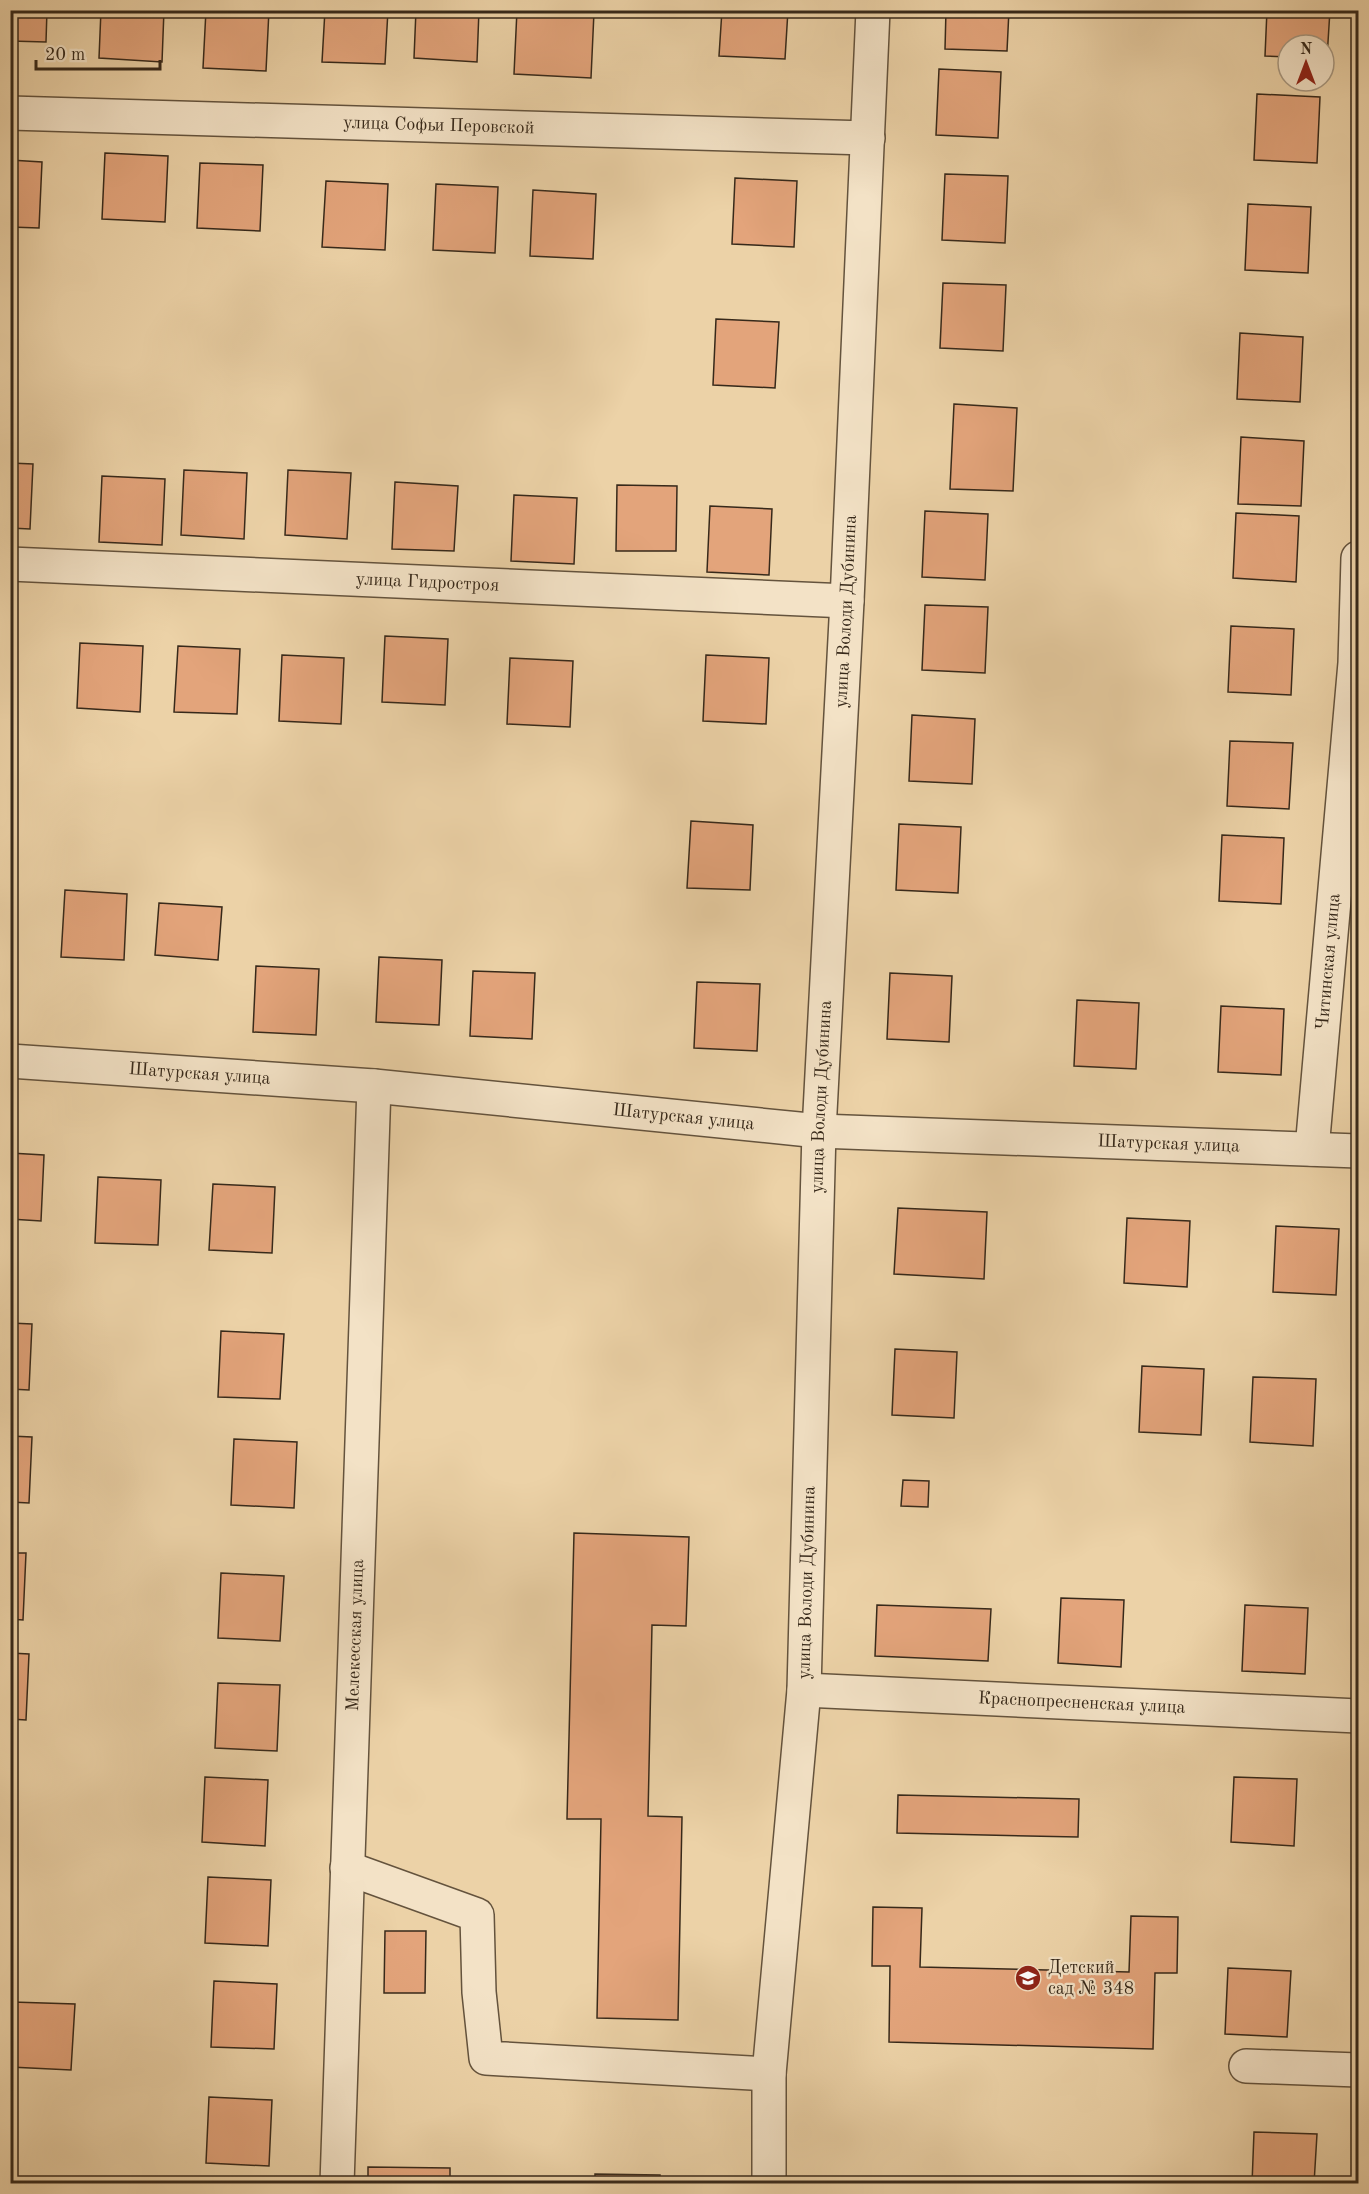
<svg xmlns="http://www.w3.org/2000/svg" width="1369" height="2194" font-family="'Old Standard TT',serif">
<rect width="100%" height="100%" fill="#ecd2a7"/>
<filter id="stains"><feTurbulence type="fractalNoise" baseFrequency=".00333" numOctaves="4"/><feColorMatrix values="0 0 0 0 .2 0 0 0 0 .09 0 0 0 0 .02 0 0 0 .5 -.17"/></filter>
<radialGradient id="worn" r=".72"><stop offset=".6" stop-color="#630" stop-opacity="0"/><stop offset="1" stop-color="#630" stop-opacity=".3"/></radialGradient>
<g fill="#e3a47b" stroke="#37291a" stroke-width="1.5">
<path d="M 10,10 L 47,10 L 46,42 L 10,41 Z"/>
<path d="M 101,10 L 164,10 L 162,62 L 99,58 Z"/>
<path d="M 206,10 L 269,10 L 266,71 L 203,68 Z"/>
<path d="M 325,10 L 388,10 L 385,64 L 322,62 Z"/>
<path d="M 416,10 L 479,10 L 477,62 L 414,58 Z"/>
<path d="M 517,10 L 594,12 L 591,78 L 514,74 Z"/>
<path d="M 722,10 L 788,10 L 785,59 L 719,56 Z"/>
<path d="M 946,10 L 1009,10 L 1007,51 L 945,49 Z"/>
<path d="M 1267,10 L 1330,10 L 1327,58 L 1324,58 L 1324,45 L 1288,45 L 1288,57 L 1265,56 Z"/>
<path d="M 939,69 L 1001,72 L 998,138 L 936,135 Z"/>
<path d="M 1257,94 L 1320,97 L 1317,163 L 1254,160 Z"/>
<path d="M 105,153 L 168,156 L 165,222 L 102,219 Z"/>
<path d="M 10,160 L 42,162 L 39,228 L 10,227 Z"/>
<path d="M 200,163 L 263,165 L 260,231 L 197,228 Z"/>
<path d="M 945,174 L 1008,176 L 1005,243 L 942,240 Z"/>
<path d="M 735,178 L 797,181 L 794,247 L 732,244 Z"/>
<path d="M 326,181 L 388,184 L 385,250 L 322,247 Z"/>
<path d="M 436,184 L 498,187 L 495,253 L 433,250 Z"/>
<path d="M 533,190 L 596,194 L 593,259 L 530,256 Z"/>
<path d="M 1248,204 L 1311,207 L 1308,273 L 1245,270 Z"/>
<path d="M 943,283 L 1006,285 L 1003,351 L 940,348 Z"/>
<path d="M 716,319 L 779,322 L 775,388 L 713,385 Z"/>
<path d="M 1240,333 L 1303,337 L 1300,402 L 1237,399 Z"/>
<path d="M 954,404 L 1017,408 L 1013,491 L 950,489 Z"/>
<path d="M 1241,437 L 1304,441 L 1301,506 L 1238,504 Z"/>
<path d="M 10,463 L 33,464 L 30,529 L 10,528 Z"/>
<path d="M 184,470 L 247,473 L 244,539 L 181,535 Z"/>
<path d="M 288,470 L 351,473 L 347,539 L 285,535 Z"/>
<path d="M 102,476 L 165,479 L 162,545 L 99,542 Z"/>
<path d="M 395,482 L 458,486 L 454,551 L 392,549 Z"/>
<path d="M 617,485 L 677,486 L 676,551 L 616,551 Z"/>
<path d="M 514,495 L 577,498 L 574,564 L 511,561 Z"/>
<path d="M 710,506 L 772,509 L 769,575 L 707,572 Z"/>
<path d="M 925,511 L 988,514 L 985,580 L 922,577 Z"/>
<path d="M 1236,513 L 1299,516 L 1296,582 L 1233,578 Z"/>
<path d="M 925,605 L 988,607 L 985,673 L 922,670 Z"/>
<path d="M 10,620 L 17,620 L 14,686 L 10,686 Z"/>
<path d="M 1231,626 L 1294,629 L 1291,695 L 1228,692 Z"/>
<path d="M 385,636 L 448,639 L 445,705 L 382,702 Z"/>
<path d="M 80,643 L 143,646 L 140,712 L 77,708 Z"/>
<path d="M 178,646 L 240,649 L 237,714 L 174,712 Z"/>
<path d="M 282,655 L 344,658 L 341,724 L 279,721 Z"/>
<path d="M 706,655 L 769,658 L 766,724 L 703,721 Z"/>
<path d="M 510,658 L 573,661 L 570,727 L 507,724 Z"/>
<path d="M 912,715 L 975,719 L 972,784 L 909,781 Z"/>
<path d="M 1230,741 L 1293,743 L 1289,809 L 1227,806 Z"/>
<path d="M 691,821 L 753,825 L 750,890 L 687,888 Z"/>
<path d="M 899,824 L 961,827 L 958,893 L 896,890 Z"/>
<path d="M 1222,835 L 1284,838 L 1281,904 L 1219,901 Z"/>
<path d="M 65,890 L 127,894 L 124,960 L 61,957 Z"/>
<path d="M 159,903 L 222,907 L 218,960 L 155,955 Z"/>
<path d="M 10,943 L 17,944 L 14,1010 L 10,1010 Z"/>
<path d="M 379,957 L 442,960 L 439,1025 L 376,1022 Z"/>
<path d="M 256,966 L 319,969 L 316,1035 L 253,1032 Z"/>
<path d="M 473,971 L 535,973 L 532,1039 L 470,1036 Z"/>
<path d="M 890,973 L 952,976 L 949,1042 L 887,1039 Z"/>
<path d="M 697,982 L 760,984 L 757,1051 L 694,1048 Z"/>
<path d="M 1077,1000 L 1139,1003 L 1136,1069 L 1074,1066 Z"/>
<path d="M 1221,1006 L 1284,1009 L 1281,1075 L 1218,1072 Z"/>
<path d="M 10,1153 L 44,1155 L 41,1221 L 10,1219 Z"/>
<path d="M 98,1177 L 161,1180 L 158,1245 L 95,1243 Z"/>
<path d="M 213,1184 L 275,1187 L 272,1253 L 209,1250 Z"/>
<path d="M 898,1208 L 987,1212 L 984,1279 L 894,1274 Z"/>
<path d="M 1127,1218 L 1190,1221 L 1187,1287 L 1124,1283 Z"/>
<path d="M 1276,1226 L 1339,1229 L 1336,1295 L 1273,1292 Z"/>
<path d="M 10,1323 L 32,1324 L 29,1390 L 10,1389 Z"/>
<path d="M 221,1331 L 284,1334 L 280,1399 L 218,1397 Z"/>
<path d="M 895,1349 L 957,1352 L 954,1418 L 892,1415 Z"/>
<path d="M 1142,1366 L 1204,1369 L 1201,1435 L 1139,1432 Z"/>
<path d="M 1253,1377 L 1316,1379 L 1313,1446 L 1250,1442 Z"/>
<path d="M 10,1436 L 32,1437 L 29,1503 L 10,1502 Z"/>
<path d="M 234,1439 L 297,1442 L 294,1508 L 231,1505 Z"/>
<path d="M 903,1480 L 929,1481 L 928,1507 L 901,1506 Z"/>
<path d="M 574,1533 L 689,1537 L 686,1626 L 652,1625 L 648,1816 L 682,1817 L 678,2020 L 597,2018 L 601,1819 L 567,1819 Z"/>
<path d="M 10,1553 L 26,1553 L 23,1620 L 10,1619 Z"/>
<path d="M 221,1573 L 284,1576 L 280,1641 L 218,1638 Z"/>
<path d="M 1061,1598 L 1124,1600 L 1121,1667 L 1058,1663 Z"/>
<path d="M 877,1605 L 991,1609 L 988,1661 L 875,1656 Z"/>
<path d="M 1245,1605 L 1308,1608 L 1305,1674 L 1242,1671 Z"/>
<path d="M 10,1653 L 29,1654 L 26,1720 L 10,1719 Z"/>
<path d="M 218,1683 L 280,1685 L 277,1751 L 215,1748 Z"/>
<path d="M 10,1758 L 16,1758 L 13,1823 L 10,1823 Z"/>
<path d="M 205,1777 L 268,1780 L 265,1846 L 202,1842 Z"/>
<path d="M 1234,1777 L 1297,1779 L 1294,1846 L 1231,1842 Z"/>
<path d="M 898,1795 L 1079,1799 L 1078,1837 L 897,1833 Z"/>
<path d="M 208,1877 L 271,1880 L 268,1946 L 205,1943 Z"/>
<path d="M 873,1907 L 922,1908 L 920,1967 L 1129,1972 L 1131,1916 L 1178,1917 L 1177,1973 L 1155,1973 L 1153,2049 L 889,2042 L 890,1966 L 872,1966 Z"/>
<path d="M 385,1931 L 426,1931 L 425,1993 L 384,1993 Z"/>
<path d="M 1228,1968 L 1291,1971 L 1287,2037 L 1225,2034 Z"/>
<path d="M 214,1981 L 277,1984 L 274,2049 L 211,2047 Z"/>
<path d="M 12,2002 L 75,2004 L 71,2070 L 10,2067 Z"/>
<path d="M 209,2097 L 272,2100 L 269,2166 L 206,2163 Z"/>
<path d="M 1254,2132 L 1317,2134 L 1314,2184 L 1252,2184 Z"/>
<path d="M 368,2167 L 450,2168 L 450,2184 L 368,2184 Z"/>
<path d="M 595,2174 L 660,2175 L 660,2184 L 595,2184 Z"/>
</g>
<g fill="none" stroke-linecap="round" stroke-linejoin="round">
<g stroke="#64533d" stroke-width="36">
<g id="minor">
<path id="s1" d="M 10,113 L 868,138"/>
<path id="s2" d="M 10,564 L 847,601"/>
<path id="s3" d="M 10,1061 L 374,1086 L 819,1131 L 1358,1151"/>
<path id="s4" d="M 1312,1149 L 1355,663 L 1358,558"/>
<path id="s5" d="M 804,1690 L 1358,1716"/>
<path d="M 347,1868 L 477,1915 L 479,1992 L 486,2058 L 769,2074"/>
<path d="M 1246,2066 L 1358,2070"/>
<path id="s6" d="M 337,2184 L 374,1086"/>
<path id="s7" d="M 769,2184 L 769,2074 L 804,1690 L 819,1131 L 847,601 L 873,10"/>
</g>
</g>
<use href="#minor" stroke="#f3e2c6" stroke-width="33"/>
</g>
<defs>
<g id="school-disc" transform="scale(1.35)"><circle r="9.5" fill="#8f2418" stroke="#f3e2c6"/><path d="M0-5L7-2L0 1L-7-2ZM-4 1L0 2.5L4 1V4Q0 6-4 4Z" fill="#fff"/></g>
</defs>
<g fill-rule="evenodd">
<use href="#school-disc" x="1028" y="1978"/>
</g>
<g text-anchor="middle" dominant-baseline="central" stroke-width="4.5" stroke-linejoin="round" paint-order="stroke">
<g font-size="18" fill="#37291a" stroke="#f3e2c6">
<text stroke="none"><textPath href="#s1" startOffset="429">улица Софьи Перовской</textPath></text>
<text stroke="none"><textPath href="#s2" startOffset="418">улица Гидростроя</textPath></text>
<text stroke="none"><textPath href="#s7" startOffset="1575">улица Володи Дубинина</textPath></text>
<text stroke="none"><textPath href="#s4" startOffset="188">Читинская улица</textPath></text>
<text stroke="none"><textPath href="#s3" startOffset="190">Шатурская улица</textPath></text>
<text stroke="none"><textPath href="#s7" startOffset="1089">улица Володи Дубинина</textPath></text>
<text stroke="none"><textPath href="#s3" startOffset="676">Шатурская улица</textPath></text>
<text stroke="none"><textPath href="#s3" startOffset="1162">Шатурская улица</textPath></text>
<text stroke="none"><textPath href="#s7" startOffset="603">улица Володи Дубинина</textPath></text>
<text stroke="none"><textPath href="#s6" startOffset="549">Мелекесская улица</textPath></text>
<text stroke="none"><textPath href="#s5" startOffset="278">Краснопресненская улица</textPath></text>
</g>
<g font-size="18" fill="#37291a" stroke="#f3e2c6" text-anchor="start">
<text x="1048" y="1968">Детский<tspan x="1048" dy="21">сад № 348</tspan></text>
</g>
</g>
<rect width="1369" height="2194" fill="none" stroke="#ecd2a7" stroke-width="36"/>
<rect x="12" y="12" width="1345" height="2170" fill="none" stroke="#37291a" stroke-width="3"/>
<rect x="18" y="18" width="1333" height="2158" fill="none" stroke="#37291a" stroke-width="1.5"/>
<g transform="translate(1306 63)"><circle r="28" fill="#f3e2c6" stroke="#a89881" stroke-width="1.5"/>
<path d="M0-4.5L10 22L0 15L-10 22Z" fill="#8f2418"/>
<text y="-9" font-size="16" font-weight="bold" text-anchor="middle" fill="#37291a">N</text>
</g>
<path d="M36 60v9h124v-9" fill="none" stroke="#37291a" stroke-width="3"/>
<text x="45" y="60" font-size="18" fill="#37291a" stroke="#f3e2c6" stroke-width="4.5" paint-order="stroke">20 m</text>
<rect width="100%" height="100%" filter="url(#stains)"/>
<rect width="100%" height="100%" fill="url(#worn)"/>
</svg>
